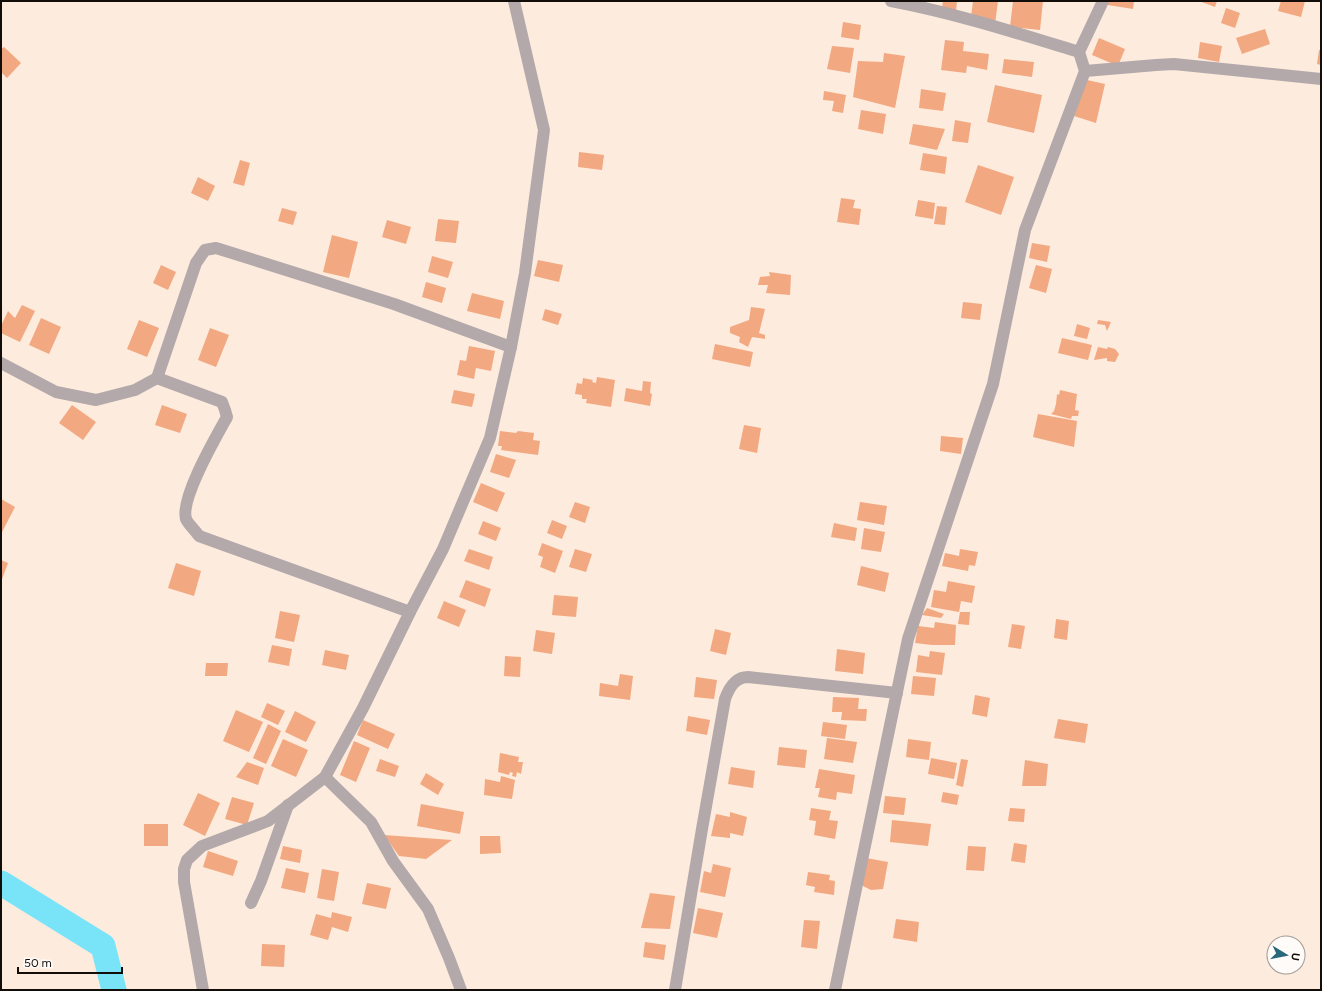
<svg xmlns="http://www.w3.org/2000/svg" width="1322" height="991" font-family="Figtree,sans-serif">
<rect width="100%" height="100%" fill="#fdebdd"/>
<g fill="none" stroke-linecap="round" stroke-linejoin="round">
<path stroke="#79e4f8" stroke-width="25" d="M 1,883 L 103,946 L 114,990"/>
</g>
<g fill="#f2a880">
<path d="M 943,1 L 957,1 L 956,11 L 942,8 Z"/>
<path d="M 973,1 L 998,1 L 995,24 L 971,17 Z"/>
<path d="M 1013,1 L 1043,1 L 1040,30 L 1010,27 Z"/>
<path d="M 1108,1 L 1134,1 L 1133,9 L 1108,5 Z"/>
<path d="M 1199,1 L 1217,1 L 1215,7 Z"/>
<path d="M 1281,1 L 1305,1 L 1301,17 L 1278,11 Z"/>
<path d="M 1226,8 L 1240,13 L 1235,28 L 1221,23 Z"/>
<path d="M 843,22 L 861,25 L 859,40 L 841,37 Z"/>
<path d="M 1265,29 L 1270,44 L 1242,54 L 1236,38 Z"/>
<path d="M 1099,38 L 1125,49 L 1118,66 L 1092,55 Z"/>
<path d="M 945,40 L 964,42 L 963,51 L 989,54 L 987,70 L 967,66 L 966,73 L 941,70 Z"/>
<path d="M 1200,42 L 1222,46 L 1219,62 L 1198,58 Z"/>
<path d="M 832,46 L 854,48 L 850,73 L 827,69 Z"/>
<path d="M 4,47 L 21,63 L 7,78 L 1,72 L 1,49 Z"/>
<path d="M 1319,50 L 1321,50 L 1321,65 L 1317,64 Z"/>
<path d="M 884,53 L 905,56 L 895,108 L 853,97 L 858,61 L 883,62 Z"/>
<path d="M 1004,59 L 1034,62 L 1032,77 L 1002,73 Z"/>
<path d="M 1087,80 L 1105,84 L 1096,123 L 1074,116 Z"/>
<path d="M 995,85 L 1042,95 L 1034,133 L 987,122 Z"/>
<path d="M 921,89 L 946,93 L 943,111 L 919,108 Z"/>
<path d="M 824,91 L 846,95 L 843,113 L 832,111 L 834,101 L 823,100 Z"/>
<path d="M 861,110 L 886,114 L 883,134 L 858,129 Z"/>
<path d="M 955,120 L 971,123 L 968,143 L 952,141 Z"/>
<path d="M 913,124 L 945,129 L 937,150 L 909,144 Z"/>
<path d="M 579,152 L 604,155 L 602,170 L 578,167 Z"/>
<path d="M 923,153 L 947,157 L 945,174 L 920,170 Z"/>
<path d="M 240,160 L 250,163 L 244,186 L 233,183 Z"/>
<path d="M 978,165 L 1014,177 L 1001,215 L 965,202 Z"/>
<path d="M 198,177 L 215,186 L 208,201 L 191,193 Z"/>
<path d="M 841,198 L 855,200 L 853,208 L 861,209 L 859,225 L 837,222 Z"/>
<path d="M 918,200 L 935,203 L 933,219 L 915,216 Z"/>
<path d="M 937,206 L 947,207 L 945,225 L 934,224 Z"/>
<path d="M 282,208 L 297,212 L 293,225 L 278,221 Z"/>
<path d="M 438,219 L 459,221 L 456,243 L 435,241 Z"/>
<path d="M 387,220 L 411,227 L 406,244 L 382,237 Z"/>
<path d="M 332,235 L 358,242 L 349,278 L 323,272 Z"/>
<path d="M 1032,243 L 1050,246 L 1047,262 L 1029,258 Z"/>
<path d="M 432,256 L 453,262 L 448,278 L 428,272 Z"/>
<path d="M 538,260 L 563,265 L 559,282 L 534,276 Z"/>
<path d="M 161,265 L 176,272 L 168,290 L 153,283 Z"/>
<path d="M 1036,265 L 1052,269 L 1046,293 L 1029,288 Z"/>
<path d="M 769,272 L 791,275 L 790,295 L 766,293 L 768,285 L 758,285 L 760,277 L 770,276 Z"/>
<path d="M 426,282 L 446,288 L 442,303 L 422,297 Z"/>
<path d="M 472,293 L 504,301 L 500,319 L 467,311 Z"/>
<path d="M 963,302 L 982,304 L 980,320 L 961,318 Z"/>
<path d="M 22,305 L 35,311 L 20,342 L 1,333 L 1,326 L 8,311 L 15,318 Z"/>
<path d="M 751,307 L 765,309 L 759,333 L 765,335 L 765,339 L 752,337 L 748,347 L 739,342 L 740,337 L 730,333 L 730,327 L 749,320 Z"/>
<path d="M 545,309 L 562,314 L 558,325 L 542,320 Z"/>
<path d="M 41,318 L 61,327 L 49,354 L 29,345 Z"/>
<path d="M 139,320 L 159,328 L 147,357 L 127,349 Z"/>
<path d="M 1098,320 L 1111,322 L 1107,331 L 1105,325 L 1097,324 Z"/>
<path d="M 1077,324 L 1090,328 L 1087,339 L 1074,336 Z"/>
<path d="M 210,328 L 229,335 L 216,367 L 198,360 Z"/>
<path d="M 1062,338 L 1092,345 L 1088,360 L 1058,353 Z"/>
<path d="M 715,344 L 753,352 L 750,367 L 712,359 Z"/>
<path d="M 469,346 L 495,351 L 491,371 L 476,368 L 474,379 L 457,375 L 460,360 L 466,361 Z"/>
<path d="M 1098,347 L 1107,349 L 1108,347 L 1115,349 L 1119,354 L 1115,362 L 1107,361 L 1107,358 L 1094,360 Z"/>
<path d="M 597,377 L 615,380 L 611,407 L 586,403 L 587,399 L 582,399 L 582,395 L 575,394 L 577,383 L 582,384 L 583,378 L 593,380 L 592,382 L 596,383 Z"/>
<path d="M 643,381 L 651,382 L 650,393 L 652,394 L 650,406 L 624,401 L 626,388 L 642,391 Z"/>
<path d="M 454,390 L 475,394 L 472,407 L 451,403 Z"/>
<path d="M 1060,390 L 1077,394 L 1075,410 L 1079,411 L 1078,416 L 1072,416 L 1071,419 L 1051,414 L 1054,411 L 1056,404 L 1057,394 L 1059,395 Z"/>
<path d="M 72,405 L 96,422 L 83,440 L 59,423 Z"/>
<path d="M 162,405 L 187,414 L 180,433 L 155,425 Z"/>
<path d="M 1038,414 L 1077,421 L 1074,447 L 1033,437 Z"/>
<path d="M 744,425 L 761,428 L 757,453 L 739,449 Z"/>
<path d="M 500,431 L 516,433 L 518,431 L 534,433 L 533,440 L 540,441 L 538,455 L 501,450 L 502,446 L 498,446 Z"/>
<path d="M 941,436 L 963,438 L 961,454 L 940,451 Z"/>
<path d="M 496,454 L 516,460 L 509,478 L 490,472 Z"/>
<path d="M 481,483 L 505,493 L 497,512 L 473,502 Z"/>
<path d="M 1,499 L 15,507 L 1,534 Z"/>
<path d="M 575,502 L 590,507 L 585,523 L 569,517 Z"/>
<path d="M 860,502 L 887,506 L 884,525 L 857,520 Z"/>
<path d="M 552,520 L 567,526 L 562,539 L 547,533 Z"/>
<path d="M 483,521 L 501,528 L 496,541 L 478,534 Z"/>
<path d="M 834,523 L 857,528 L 855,541 L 831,537 Z"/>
<path d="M 864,528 L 885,532 L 881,552 L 861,549 Z"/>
<path d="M 542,543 L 563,551 L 555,573 L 540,567 L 543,557 L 538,555 Z"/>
<path d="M 469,549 L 493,557 L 489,570 L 464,561 Z"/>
<path d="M 575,549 L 592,554 L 586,572 L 569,567 Z"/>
<path d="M 960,549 L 978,552 L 975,566 L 969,565 L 968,571 L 942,566 L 945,553 L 959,556 Z"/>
<path d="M 1,560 L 8,563 L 1,582 Z"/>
<path d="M 176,563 L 201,571 L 194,596 L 168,588 Z"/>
<path d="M 861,566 L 889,573 L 885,592 L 857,585 Z"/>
<path d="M 466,580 L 491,589 L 485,607 L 459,597 Z"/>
<path d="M 948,581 L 975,586 L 972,603 L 961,601 L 959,612 L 931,607 L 934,590 L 946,592 Z"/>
<path d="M 554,595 L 578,597 L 576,617 L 552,615 Z"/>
<path d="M 444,601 L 466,610 L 459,627 L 437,618 Z"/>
<path d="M 927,608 L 944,614 L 941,618 L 922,615 Z"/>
<path d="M 280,611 L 300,615 L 294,642 L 275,638 Z"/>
<path d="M 960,612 L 970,612 L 969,625 L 958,624 Z"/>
<path d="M 1056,619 L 1069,621 L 1067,640 L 1054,638 Z"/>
<path d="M 935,622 L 956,625 L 955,645 L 932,645 L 915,643 L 918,626 L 934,628 Z"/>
<path d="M 1012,624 L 1025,626 L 1021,649 L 1008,647 Z"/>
<path d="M 715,629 L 731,633 L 726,655 L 710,651 Z"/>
<path d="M 536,630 L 555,633 L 552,654 L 533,651 Z"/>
<path d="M 272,645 L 292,649 L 289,666 L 268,662 Z"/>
<path d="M 837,649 L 865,653 L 863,674 L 835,671 Z"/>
<path d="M 325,650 L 349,655 L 346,670 L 322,665 Z"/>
<path d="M 930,651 L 945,653 L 942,675 L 916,672 L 918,655 L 929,657 Z"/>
<path d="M 505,656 L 521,657 L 520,677 L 504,676 Z"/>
<path d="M 206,663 L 228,663 L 227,676 L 205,676 Z"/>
<path d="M 620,674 L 633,676 L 630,700 L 599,696 L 600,683 L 618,686 Z"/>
<path d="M 913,676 L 936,678 L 934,696 L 911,694 Z"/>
<path d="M 696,677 L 717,680 L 714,699 L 694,697 Z"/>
<path d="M 975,695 L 990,698 L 987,717 L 972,714 Z"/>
<path d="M 833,697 L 859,698 L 858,709 L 867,709 L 866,721 L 841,720 L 842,712 L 832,712 Z"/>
<path d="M 267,703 L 285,711 L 278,725 L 261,717 Z"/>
<path d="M 236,710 L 263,722 L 249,752 L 223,741 Z"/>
<path d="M 295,711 L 316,722 L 306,742 L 285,732 Z"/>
<path d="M 688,716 L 710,720 L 707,735 L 686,731 Z"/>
<path d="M 1058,719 L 1088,724 L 1085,743 L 1054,738 Z"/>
<path d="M 363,720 L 395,734 L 388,749 L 357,735 Z"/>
<path d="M 823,722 L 847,725 L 845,739 L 821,736 Z"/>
<path d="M 268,724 L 281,731 L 266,764 L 253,758 Z"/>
<path d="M 827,738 L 857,742 L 853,763 L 824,759 Z"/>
<path d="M 283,739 L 308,750 L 296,777 L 271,766 Z"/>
<path d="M 908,739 L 931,742 L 929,760 L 906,757 Z"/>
<path d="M 354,741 L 370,748 L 356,782 L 340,775 Z"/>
<path d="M 779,747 L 807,750 L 805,768 L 777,765 Z"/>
<path d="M 500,753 L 519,757 L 518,762 L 523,762 L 521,774 L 517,772 L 516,777 L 512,776 L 513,773 L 510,772 L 509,775 L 498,772 Z"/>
<path d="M 931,758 L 957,763 L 954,779 L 928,774 Z"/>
<path d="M 380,759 L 399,766 L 395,777 L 376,771 Z"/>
<path d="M 961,759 L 968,760 L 963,787 L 956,785 Z"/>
<path d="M 1025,760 L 1048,764 L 1046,786 L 1022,786 Z"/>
<path d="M 247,762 L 264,768 L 258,785 L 236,777 Z"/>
<path d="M 731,767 L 755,771 L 753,788 L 728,784 Z"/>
<path d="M 819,769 L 855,775 L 852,794 L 837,792 L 836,800 L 818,797 L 820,788 L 815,788 Z"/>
<path d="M 426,773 L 444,784 L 438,795 L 420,784 Z"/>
<path d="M 501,776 L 515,780 L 512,799 L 484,795 L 485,779 L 500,782 Z"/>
<path d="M 943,792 L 959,795 L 957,805 L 941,802 Z"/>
<path d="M 198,793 L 220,803 L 205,836 L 183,825 Z"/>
<path d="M 885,796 L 906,798 L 904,815 L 883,813 Z"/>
<path d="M 232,797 L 254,803 L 247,825 L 225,819 Z"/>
<path d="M 421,804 L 464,812 L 460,834 L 417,826 Z"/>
<path d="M 811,808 L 831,811 L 829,820 L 838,821 L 835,839 L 814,835 L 816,821 L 809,820 Z"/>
<path d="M 1010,808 L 1025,809 L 1024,822 L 1008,821 Z"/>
<path d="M 730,812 L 747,817 L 743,836 L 730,833 L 730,838 L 711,836 L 716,814 L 730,817 Z"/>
<path d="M 892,820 L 931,824 L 928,846 L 890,842 Z"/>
<rect x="144" y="824" width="24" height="22"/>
<path d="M 384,835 L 452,840 L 426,859 L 399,856 Z"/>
<path d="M 480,836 L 500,836 L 501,853 L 480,854 Z"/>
<path d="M 1014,843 L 1027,845 L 1025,863 L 1011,861 Z"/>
<path d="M 283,846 L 302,850 L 300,863 L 280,859 Z"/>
<path d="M 968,846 L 986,847 L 984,871 L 966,870 Z"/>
<path d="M 208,851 L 238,861 L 233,876 L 203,867 Z"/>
<path d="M 866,858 L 888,862 L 883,889 L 871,890 L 861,885 Z"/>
<path d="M 713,864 L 731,868 L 725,897 L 700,892 L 704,871 L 711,873 Z"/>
<path d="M 286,868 L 309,873 L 305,893 L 281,888 Z"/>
<path d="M 322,869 L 339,872 L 334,901 L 317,898 Z"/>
<path d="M 808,872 L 830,875 L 829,880 L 835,881 L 834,895 L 814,892 L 815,887 L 806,885 Z"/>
<path d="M 367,883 L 391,888 L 386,909 L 362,904 Z"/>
<path d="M 650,893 L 675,896 L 670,929 L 641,928 Z"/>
<path d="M 698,908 L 723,913 L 717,938 L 693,933 Z"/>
<path d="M 332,912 L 352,917 L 348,932 L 332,927 L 328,940 L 310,935 L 316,914 L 331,918 Z"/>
<path d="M 896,919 L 919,922 L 917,942 L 893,938 Z"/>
<path d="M 804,920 L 820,921 L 817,949 L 801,947 Z"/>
<path d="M 645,942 L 666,945 L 664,960 L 643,957 Z"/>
<path d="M 262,944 L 285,945 L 284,967 L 261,966 Z"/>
</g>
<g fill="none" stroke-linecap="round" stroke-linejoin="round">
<g stroke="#b3a9ab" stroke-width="12">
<path d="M 891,1 C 955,13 1017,33 1079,52"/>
<path d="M 1085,71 L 1156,65 L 1174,64 L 1321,79"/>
<path d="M 1,363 L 56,392 L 96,400 L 135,390 L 157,378 L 222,402 L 225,410 L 227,417 C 216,437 180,498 186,519 C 188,524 196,531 199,536 L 410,612 L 363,708 L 325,777 L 268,821 L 202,846 L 187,860 L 184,869 L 184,882 L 203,990"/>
<path d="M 157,378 L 196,263 L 205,250 L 216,248 L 394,304 L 511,347 L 525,273 L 544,130 L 514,1"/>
<path d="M 410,612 L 443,549 L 490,438 L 511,347"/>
<path d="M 325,777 L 371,822 L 393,861 L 428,909 L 449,958 L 461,990"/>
<path d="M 251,903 L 261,881 L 288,805"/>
<path d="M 675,990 L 702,829 L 725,699 C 729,688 735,677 748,677 L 897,693"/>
<path d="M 835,990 L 908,639 L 993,384 L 1025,230 L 1085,71 L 1079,52 L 1103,1"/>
</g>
</g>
<rect width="1322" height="991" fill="none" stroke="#120d08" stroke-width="4"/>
<g transform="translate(1286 955) rotate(100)"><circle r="19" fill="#fffbf8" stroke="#a09c98"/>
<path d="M0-3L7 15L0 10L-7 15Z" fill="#27687c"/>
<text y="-6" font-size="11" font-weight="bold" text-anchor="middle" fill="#120d08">U</text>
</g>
<path d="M18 967v6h104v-6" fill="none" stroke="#120d08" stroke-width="2"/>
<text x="24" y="967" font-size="12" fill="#120d08" stroke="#fffbf8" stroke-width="3" paint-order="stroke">50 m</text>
</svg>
